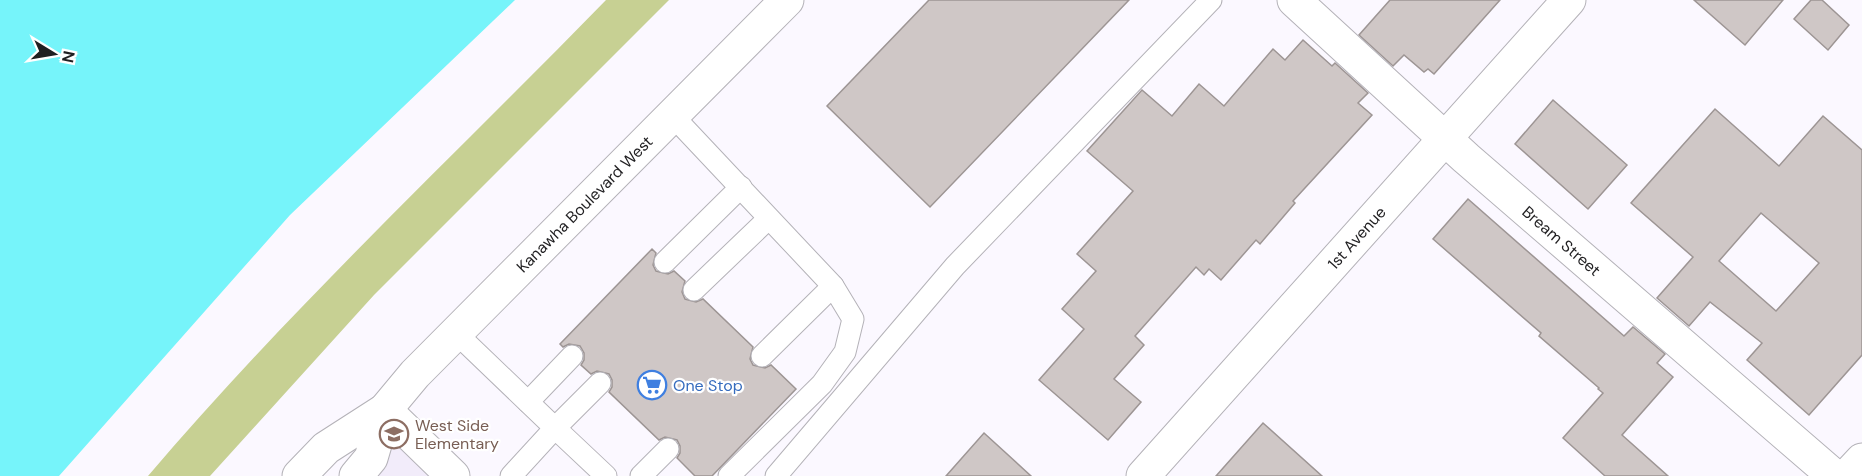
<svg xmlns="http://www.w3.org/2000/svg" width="1862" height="476" font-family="'DM Sans',sans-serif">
<rect width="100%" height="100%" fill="#fbf8ff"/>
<path fill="#f2ecfa" d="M 385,410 L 455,476 L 356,476 Z"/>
<path fill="#c7d093" d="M 606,0 L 669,0 L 374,295 L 210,476 L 148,476 C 291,308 452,158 606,0 Z"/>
<path fill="#76f4fa" d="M 0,0 L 515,0 L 290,215 L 59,476 L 0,476 Z"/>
<g fill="#cfc7c6" stroke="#9d9594" stroke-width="1.5" fill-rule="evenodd">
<path d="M 929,0 L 1129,0 L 930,207 L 827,106 Z"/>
<path d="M 1390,0 L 1500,0 L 1434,74 L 1428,69 L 1424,72 L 1404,55 L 1393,66 L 1359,35 Z"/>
<path d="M 1694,0 L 1783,0 L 1745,45 Z"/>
<path d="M 1811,0 L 1822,0 L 1849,25 L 1828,50 L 1794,19 Z"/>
<path d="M 1303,40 L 1332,66 L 1335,63 L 1368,93 L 1358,103 L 1372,115 L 1293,201 L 1295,203 L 1260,244 L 1256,240 L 1221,280 L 1209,269 L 1204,275 L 1196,267 L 1135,336 L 1144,345 L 1114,379 L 1141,402 L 1108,440 L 1039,380 L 1084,329 L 1062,309 L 1096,271 L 1077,254 L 1133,191 L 1087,151 L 1142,90 L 1172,116 L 1199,84 L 1224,106 L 1273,49 L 1285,60 Z"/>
<path d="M 1553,100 L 1627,165 L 1588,209 L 1515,144 Z"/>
<path d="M 1715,109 L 1779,166 L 1823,116 L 1862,150 L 1862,355 L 1809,415 L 1747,360 L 1762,343 L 1710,302 L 1689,326 L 1657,298 L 1693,257 L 1631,203 ZM 1761,213 L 1819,263 L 1776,311 L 1719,261 Z"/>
<path d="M 1468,199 L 1624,336 L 1633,327 L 1665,354 L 1657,363 L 1673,377 L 1622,435 L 1668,476 L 1605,476 L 1563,438 L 1603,393 L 1598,389 L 1599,388 L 1539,336 L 1541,333 L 1433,239 Z"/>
<path d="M 652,249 L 656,253 L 653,265 L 656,271 L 668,274 L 674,271 L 685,281 L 682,292 L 685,299 L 696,302 L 703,299 L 753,347 L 750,359 L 753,365 L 765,368 L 771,365 L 796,389 L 712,476 L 695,476 L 677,458 L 680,453 L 680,446 L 677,440 L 665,437 L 659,440 L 609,392 L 612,387 L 612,380 L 609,374 L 597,371 L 591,374 L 581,365 L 584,360 L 584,353 L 580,346 L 569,344 L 563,347 L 560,344 Z"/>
<path d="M 1263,423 L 1322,476 L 1216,476 Z"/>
<path d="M 984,433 L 1031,476 L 946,476 Z"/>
</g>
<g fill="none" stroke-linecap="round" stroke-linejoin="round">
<g stroke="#b4b2b8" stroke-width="23">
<g id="lane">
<path d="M 671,114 L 833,286 L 853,319 L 845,352 L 822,384 L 729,476"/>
<path d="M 665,262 L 741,187"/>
<path d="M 694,290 L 768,219"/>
<path d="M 456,333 L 555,428 L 600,383"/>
<path d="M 762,356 L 833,286"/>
<path d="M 528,402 L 572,356"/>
<path d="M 511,476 L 555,428 L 606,476"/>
<path d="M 641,476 L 668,449"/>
<path d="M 776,476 L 955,266 L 1211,0"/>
</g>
</g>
<g stroke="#b4b2b8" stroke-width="35">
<g id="street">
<path id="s1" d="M 1294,0 L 1466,158 L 1834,476"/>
<path id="s2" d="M 1143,476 L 1569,0"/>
<path d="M 1847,476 L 1862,460"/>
</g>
</g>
<g stroke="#b4b2b8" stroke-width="35">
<path id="secondary" d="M 385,410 L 453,476"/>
</g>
<g stroke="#b4b2b8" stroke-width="35">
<g id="primary">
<path id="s3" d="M 299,476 L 326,448 L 385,410 L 415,374 L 787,0"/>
<path d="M 356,476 L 371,458 L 385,410"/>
</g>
</g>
<use href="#lane" stroke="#fff" stroke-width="21"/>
<use href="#street" stroke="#fff" stroke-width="33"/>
<use href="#secondary" stroke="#fff" stroke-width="33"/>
<use href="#primary" stroke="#fff" stroke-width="33"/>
</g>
<defs>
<g id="supermarket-ring" transform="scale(1.5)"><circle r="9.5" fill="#fff" stroke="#3f7fe0" stroke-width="1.5"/><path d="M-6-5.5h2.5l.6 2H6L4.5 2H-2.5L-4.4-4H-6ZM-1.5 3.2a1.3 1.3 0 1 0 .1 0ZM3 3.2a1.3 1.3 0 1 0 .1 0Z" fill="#3f7fe0"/></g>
<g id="school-ring" transform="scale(1.5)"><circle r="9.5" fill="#fff" stroke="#8d6e63" stroke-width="1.5"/><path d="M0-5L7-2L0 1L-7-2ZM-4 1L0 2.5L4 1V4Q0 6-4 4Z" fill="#8d6e63"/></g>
</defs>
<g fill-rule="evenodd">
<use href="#supermarket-ring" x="652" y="385"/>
<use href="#school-ring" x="394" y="434"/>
</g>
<g text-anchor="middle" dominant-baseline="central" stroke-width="4.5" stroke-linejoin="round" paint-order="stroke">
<g font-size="16" fill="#201f21" stroke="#fff">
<text stroke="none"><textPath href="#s3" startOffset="396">Kanawha Boulevard West</textPath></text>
<text stroke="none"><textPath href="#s2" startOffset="320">1st Avenue</textPath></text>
<text stroke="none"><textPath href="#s1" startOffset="360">Bream Street</textPath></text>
</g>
<g font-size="16" fill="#366cbe" stroke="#fff" text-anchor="start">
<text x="673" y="385">One Stop</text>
</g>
<g font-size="16" fill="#785e54" stroke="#fff" text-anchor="start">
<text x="415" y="425">West Side<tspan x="415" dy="18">Elementary</tspan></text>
</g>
</g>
<g transform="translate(54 54) rotate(101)" stroke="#ffffff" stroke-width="4.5" paint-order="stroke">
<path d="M0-4.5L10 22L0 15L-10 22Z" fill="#201f21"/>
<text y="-9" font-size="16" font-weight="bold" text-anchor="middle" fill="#201f21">N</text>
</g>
</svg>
